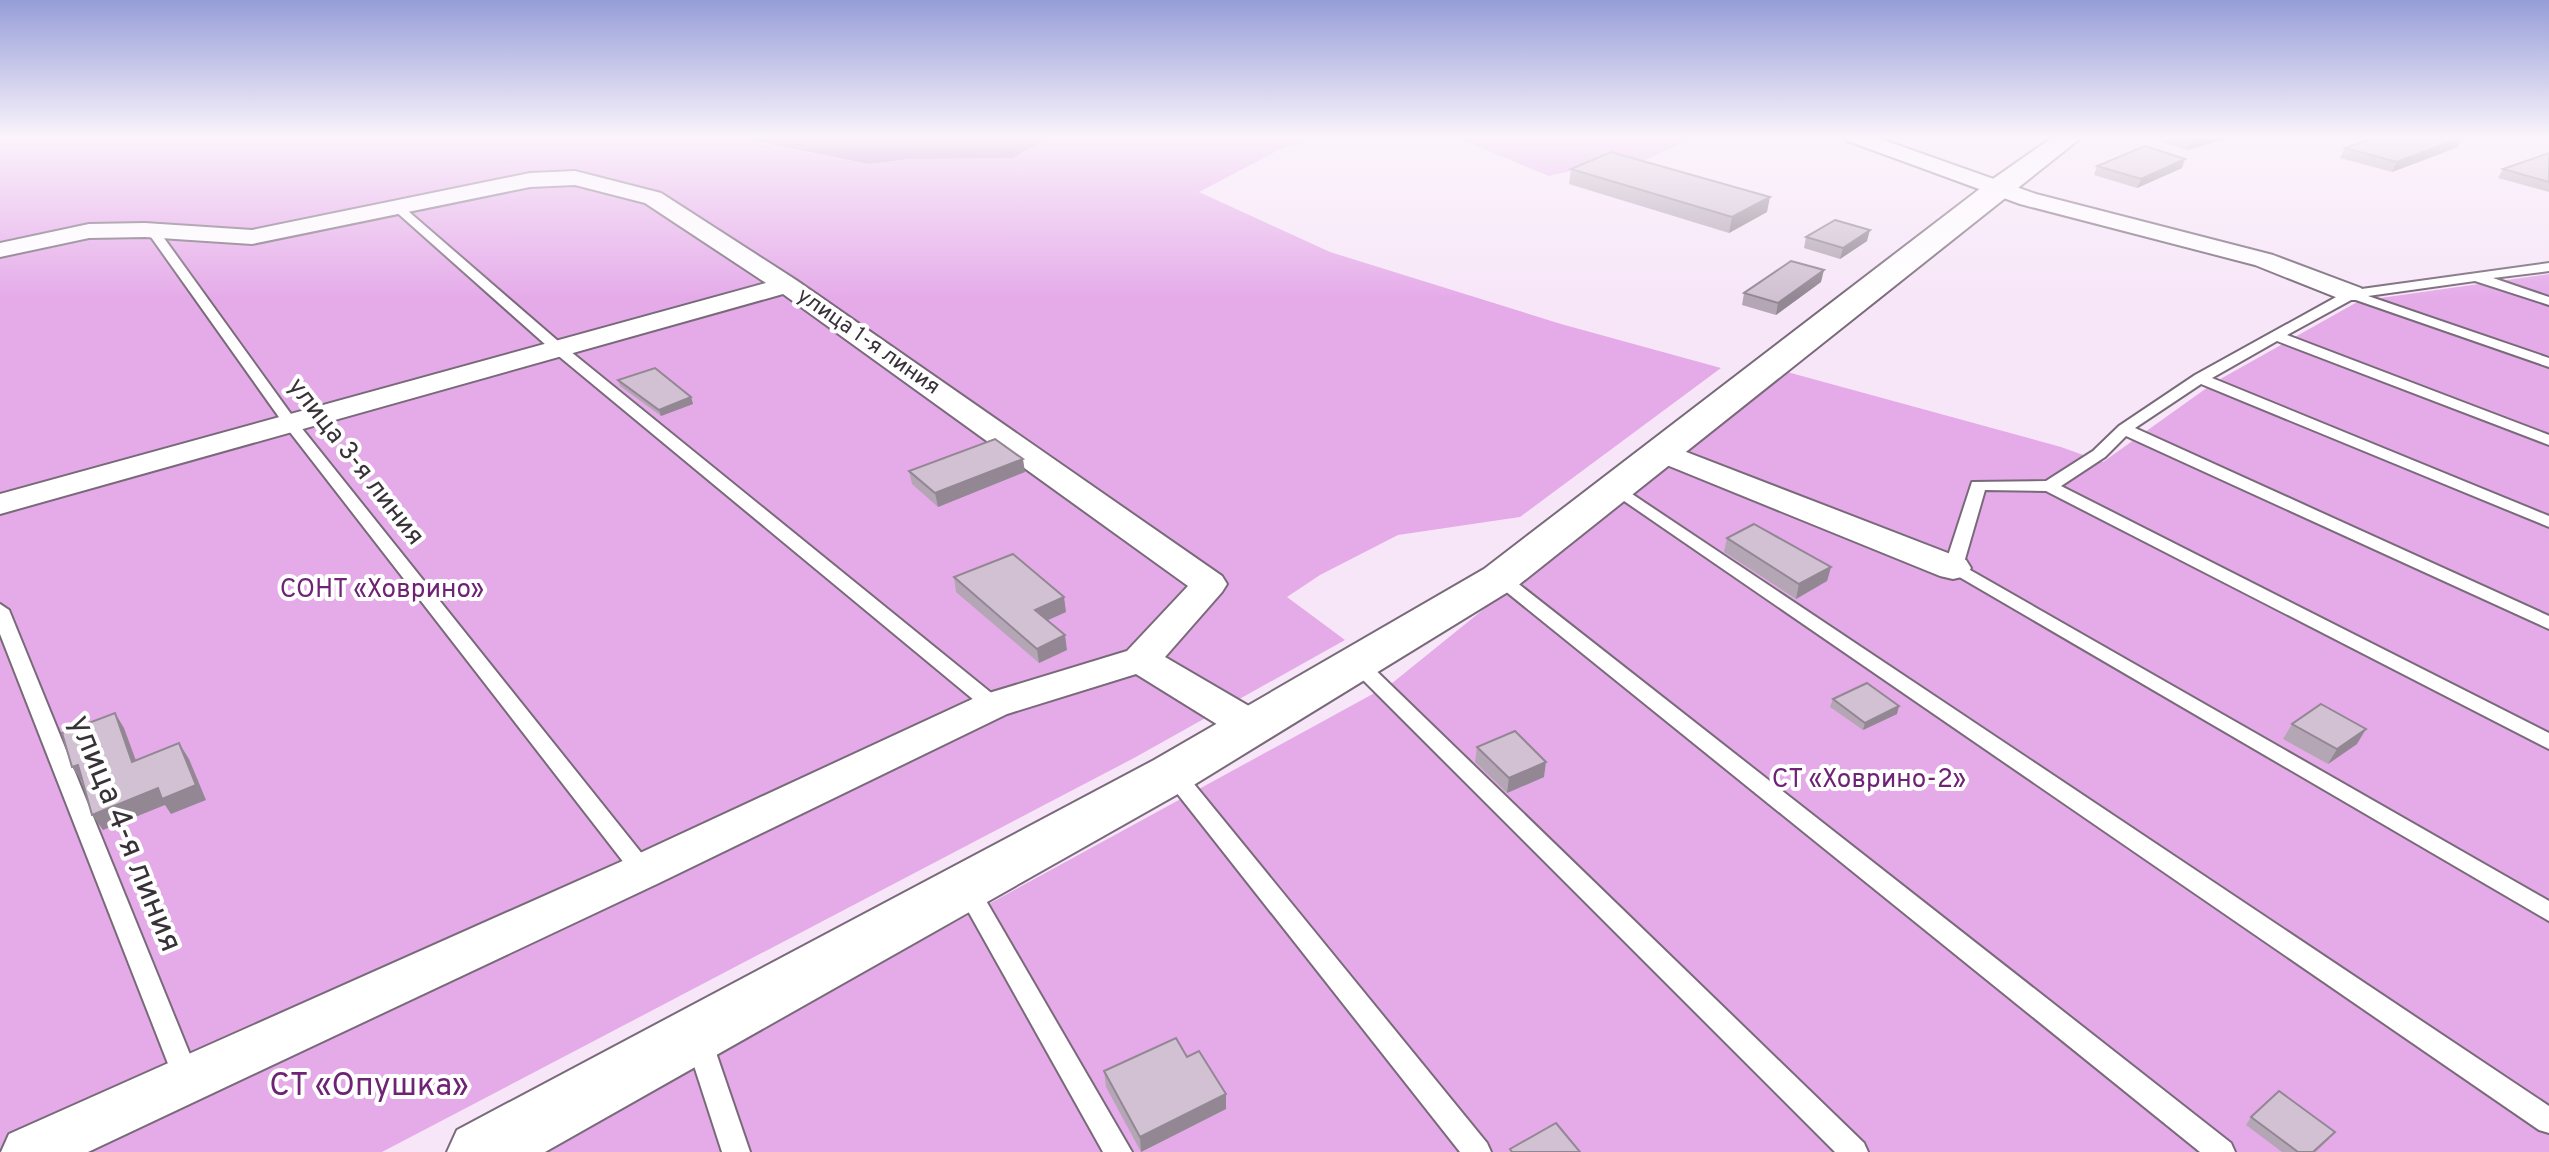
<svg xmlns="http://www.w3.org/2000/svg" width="2549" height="1152" font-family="Overpass,sans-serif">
<rect width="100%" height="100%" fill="#f7e6f8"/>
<g fill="#e5abe9">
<path d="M 0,137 L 750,137 L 753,142 L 869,164 L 909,159 L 1013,158 L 1050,137 L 1318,137 L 1283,148 L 1199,192 L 1330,252 L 1561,324 L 1721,368 L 1520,517 L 1398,535 L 1320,575 L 1287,597 L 1345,640 L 1134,758 L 382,1152 L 0,1152 Z"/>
<path d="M 1455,137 L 1694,137 L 1637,164 L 1617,160 L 1549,176 Z"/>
<path d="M 2549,274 L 2549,1152 L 535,1152 L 1391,684 L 1780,370 L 2061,447 L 2103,462 L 2215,382 L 2359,301 Z"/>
</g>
<path fill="#bc7ec1" d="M 750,137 L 1050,137 L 1013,158 L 909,159 L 869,164 L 753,141 Z"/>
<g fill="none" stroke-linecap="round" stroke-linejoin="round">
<g stroke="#796a7a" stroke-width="4">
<g id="service">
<path d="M 393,205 L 401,205 L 565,347 L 1000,700 L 1003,705 L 1000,710 L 986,710 L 555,353 L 393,209 Z"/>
<path d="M 148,227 L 156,227 L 296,421 L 651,865 L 655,871 L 651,877 L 643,880 L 635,877 L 286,427 L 146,230 Z"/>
<path d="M 2549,263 L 2549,271 L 2493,278 L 2549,297 L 2549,305 L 2475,281 L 2368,296 L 2549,358 L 2549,367 L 2353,299 L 2287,335 L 2549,435 L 2549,445 L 2277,341 L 2212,378 L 2549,516 L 2549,527 L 2201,384 L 2135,428 L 2549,616 L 2549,629 L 2126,436 L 2105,457 L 2061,486 L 2549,733 L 2549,749 L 2046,491 L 1985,490 L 1963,566 L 2549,901 L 2549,921 L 1944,568 L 1972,482 L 2046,481 L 2093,451 L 2119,426 L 2195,375 L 2347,291 Z"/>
<path d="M 1617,484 L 2549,1106 L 2549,1133 L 2539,1130 L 1611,492 L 1609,489 Z"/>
<path d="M 1500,573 L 1506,574 L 2231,1143 L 2235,1152 L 2200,1152 L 1494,582 L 1491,578 L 1494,574 Z"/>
<path d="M 0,604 L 9,610 L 200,1079 L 196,1087 L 187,1091 L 178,1087 L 174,1079 L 0,634 Z"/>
<path d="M 1357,657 L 1364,659 L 1864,1143 L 1868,1152 L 1835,1152 L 1350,667 L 1347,663 L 1350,659 Z"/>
<path d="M 1173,765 L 1181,768 L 1487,1143 L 1491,1152 L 1460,1152 L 1165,778 L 1162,773 L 1165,768 Z"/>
<path d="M 966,877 L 974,880 L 1132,1152 L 1103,1152 L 954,886 L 958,880 Z"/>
<path d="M 699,1030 L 708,1033 L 712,1041 L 750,1152 L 722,1152 L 686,1041 L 690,1033 Z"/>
</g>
</g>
<g stroke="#796a7a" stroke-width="4">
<g id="minor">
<path d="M 1845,137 L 1875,137 L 2036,194 L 2273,255 L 2361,288 L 2365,294 L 2361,300 L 2343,300 L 2255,265 L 2020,204 L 1848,141 Z"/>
<path d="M 575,171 L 661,193 L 796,280 L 1222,576 L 1227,584 L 1222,592 L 1165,657 L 1266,716 L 1272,726 L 1266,736 L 1251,740 L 1236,736 L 1136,674 L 1007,714 L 659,883 L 88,1152 L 1,1152 L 9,1134 L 627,859 L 979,696 L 1127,651 L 1188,586 L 783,294 L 0,514 L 0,494 L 766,283 L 645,203 L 575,185 L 530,187 L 252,244 L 145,237 L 89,238 L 0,257 L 0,243 L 89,224 L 145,223 L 252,230 L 530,173 Z"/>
<path d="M 1663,443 L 1966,560 L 1971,568 L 1966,576 L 1953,579 L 1940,576 L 1652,459 L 1647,452 L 1652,445 Z"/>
</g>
</g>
<g stroke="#796a7a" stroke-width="4">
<path id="tertiary" d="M 2053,137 L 2082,137 L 1516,587 L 1192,786 L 545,1152 L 447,1152 L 457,1130 L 1154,760 L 1484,569 L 1990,181 Z"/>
</g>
<use href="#service" fill="#fff" fill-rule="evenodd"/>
<use href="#minor" fill="#fff" fill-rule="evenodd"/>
<use href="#tertiary" fill="#fff" fill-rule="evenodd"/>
</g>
<g fill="#b4a6b5">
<path d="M 2146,137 L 2233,137 L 2187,150 Z"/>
<path d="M 2463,137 L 2458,147 L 2392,172 L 2340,158 L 2345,148 Z"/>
<path d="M 2549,153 L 2549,192 L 2498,178 L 2503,169 Z"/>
<path d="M 2097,166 L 2182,168 L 2137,188 L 2094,175 Z"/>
<path d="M 1571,169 L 1767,212 L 1729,233 L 1569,184 Z"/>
<path d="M 1806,237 L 1867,241 L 1840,259 L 1804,248 Z"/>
<path d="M 1821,282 L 1776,315 L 1742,305 L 1744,293 Z"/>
<path d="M 618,380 L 691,397 L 693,404 L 661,416 L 620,386 Z"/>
<path d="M 909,471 L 1025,472 L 938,507 L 912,484 Z"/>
<path d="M 1727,538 L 1831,567 L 1827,581 L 1796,599 L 1724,552 Z"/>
<path d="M 954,577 L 1066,612 L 1047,620 L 1067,650 L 1039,663 L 956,592 Z"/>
<path d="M 1833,699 L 1897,714 L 1863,730 L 1830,707 Z"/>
<path d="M 2292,724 L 2357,744 L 2328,764 L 2283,739 Z"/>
<path d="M 1477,747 L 1544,777 L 1507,793 L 1475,762 Z"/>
<path d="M 1104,1071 L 1226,1109 L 1141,1152 L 1106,1087 Z"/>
<path d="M 2251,1117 L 2329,1139 L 2316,1152 L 2282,1152 L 2246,1125 Z"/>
</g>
<g fill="#928793">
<path d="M 2209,137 L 2233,137 L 2187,150 L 2190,142 Z"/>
<path d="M 2463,137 L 2458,147 L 2392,172 L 2397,162 Z"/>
<path d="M 2185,159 L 2182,168 L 2137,188 L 2141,179 Z"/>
<path d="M 1770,197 L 1767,212 L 1729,233 L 1732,217 Z"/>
<path d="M 1870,230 L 1867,241 L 1840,259 L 1843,248 Z"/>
<path d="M 1824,270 L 1821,282 L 1776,315 L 1778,303 Z"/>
<path d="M 691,397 L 693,404 L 661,416 L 659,410 Z"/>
<path d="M 1023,459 L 1025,472 L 938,507 L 935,493 Z"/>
<path d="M 1831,567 L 1827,581 L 1796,599 L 1799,584 Z"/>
<path d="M 1064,597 L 1066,612 L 1037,625 L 1035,610 Z"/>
<path d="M 1065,635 L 1067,650 L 1039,663 L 1037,649 Z"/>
<path d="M 1899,706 L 1897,714 L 1863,730 L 1865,723 Z"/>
<path d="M 115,713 L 124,728 L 142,777 L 132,762 Z"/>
<path d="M 2366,729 L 2357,744 L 2328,764 L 2337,749 Z"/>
<path d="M 179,743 L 189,759 L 206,800 L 171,814 L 165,805 L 103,830 L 92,815 L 158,788 Z"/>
<path d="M 1546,762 L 1544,777 L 1507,793 L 1509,778 Z"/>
<path d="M 78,765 L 82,782 L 72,767 Z"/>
<path d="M 1226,1094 L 1226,1109 L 1141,1152 L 1140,1137 Z"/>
</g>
<g fill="#d1c1d2" stroke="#928793" stroke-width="2">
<path d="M 2173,137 L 2209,137 L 2190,142 Z"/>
<path d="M 2375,137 L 2463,137 L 2397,162 L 2345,148 Z"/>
<path d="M 2145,146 L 2185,159 L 2141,179 L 2097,166 Z"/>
<path d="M 1611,152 L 1770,197 L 1732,217 L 1571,169 Z"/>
<path d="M 2549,153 L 2549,182 L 2503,169 Z"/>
<path d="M 1835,220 L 1870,230 L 1843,248 L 1806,237 Z"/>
<path d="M 1791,261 L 1824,270 L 1778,303 L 1744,293 Z"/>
<path d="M 655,368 L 691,397 L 659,410 L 618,380 Z"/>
<path d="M 995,439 L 1023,459 L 935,493 L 909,471 Z"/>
<path d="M 1754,524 L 1831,567 L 1799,584 L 1727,538 Z"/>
<path d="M 1013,554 L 1064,597 L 1035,610 L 1065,635 L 1037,649 L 954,577 Z"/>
<path d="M 1867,683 L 1899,706 L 1865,723 L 1833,699 Z"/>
<path d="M 2321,704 L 2366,729 L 2337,749 L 2292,724 Z"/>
<path d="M 115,713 L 132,762 L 179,743 L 196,785 L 162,799 L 158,788 L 92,815 L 78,765 L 72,767 L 62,733 Z"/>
<path d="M 1515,731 L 1546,762 L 1509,778 L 1477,747 Z"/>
<path d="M 1176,1038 L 1187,1057 L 1199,1051 L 1226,1094 L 1140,1137 L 1104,1071 Z"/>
<path d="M 2279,1091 L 2335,1132 L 2313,1152 L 2298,1152 L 2251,1117 Z"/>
<path d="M 1556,1123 L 1580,1152 L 1512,1152 L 1510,1149 Z"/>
</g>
<linearGradient id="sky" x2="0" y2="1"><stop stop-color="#969ed8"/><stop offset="0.46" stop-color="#fbf4fc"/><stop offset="1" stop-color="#fbf4fc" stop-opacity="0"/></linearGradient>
<rect width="2549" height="298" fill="url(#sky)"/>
<g text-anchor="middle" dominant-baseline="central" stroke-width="8" stroke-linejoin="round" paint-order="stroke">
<g font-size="22" fill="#383238" stroke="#fff">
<text transform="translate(868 342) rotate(35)">улица 1-я линия</text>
</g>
<g font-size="26" fill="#383238" stroke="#fff">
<text transform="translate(355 462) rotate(52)">улица 3-я линия</text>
</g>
<g font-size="26" fill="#6e2375" stroke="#fff">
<text x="382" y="590">СОНТ «Ховрино»</text>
<text x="1869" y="780">СТ «Ховрино-2»</text>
</g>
<g font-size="32" fill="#383238" stroke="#fff">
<text transform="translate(124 834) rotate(68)">улица 4-я линия</text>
</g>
<g font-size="32" fill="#6e2375" stroke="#fff">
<text x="369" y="1087">СТ «Опушка»</text>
</g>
</g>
</svg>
